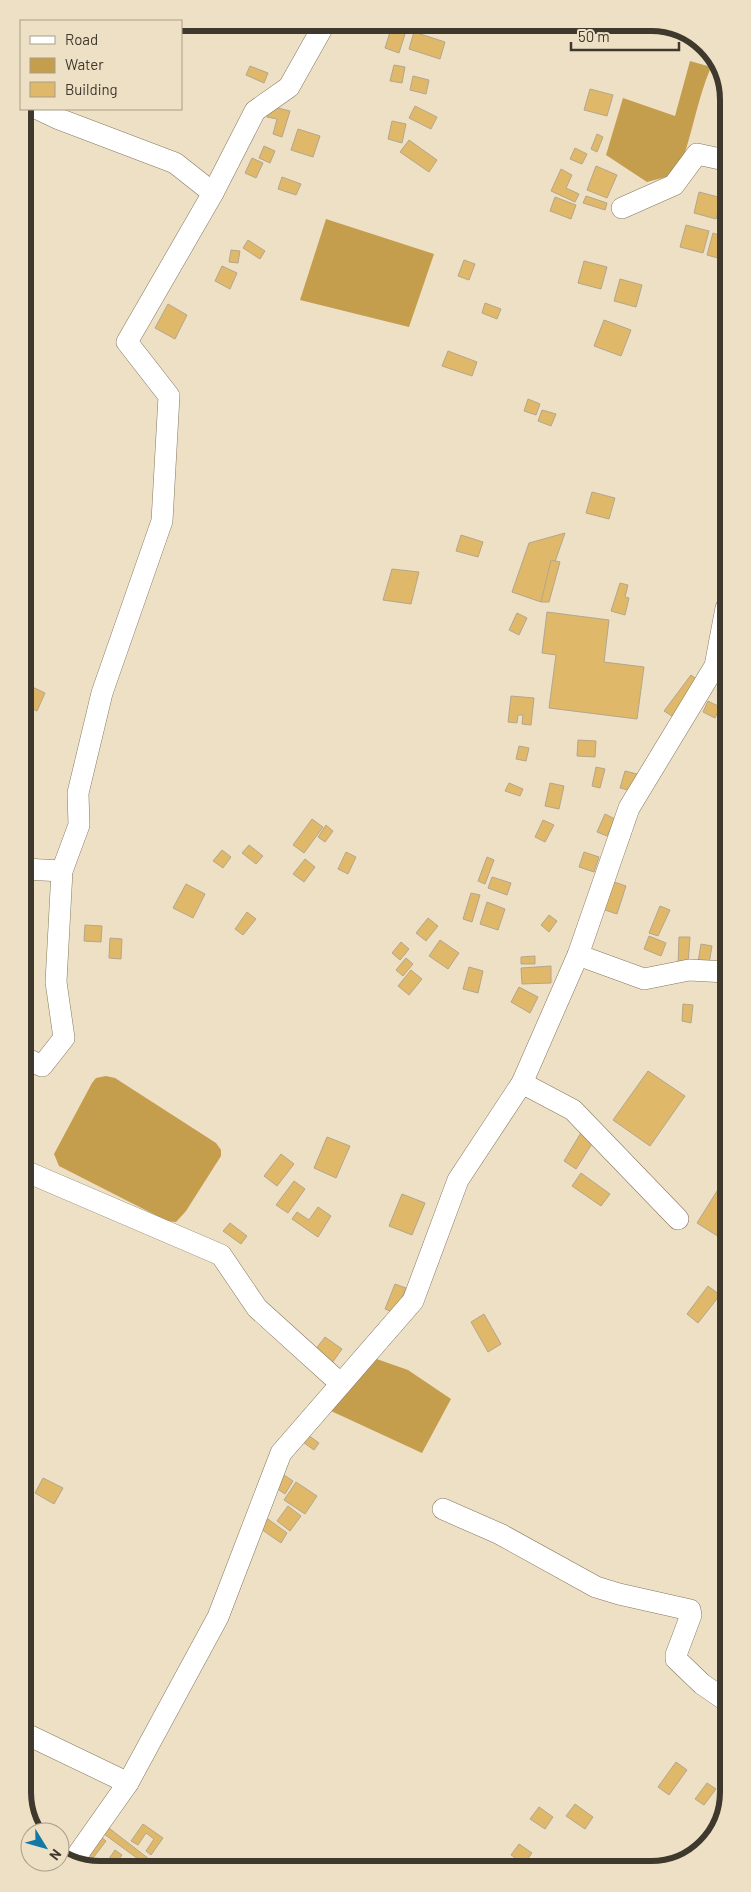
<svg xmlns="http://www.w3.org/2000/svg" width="751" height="1892" font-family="Barlow,sans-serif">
<rect width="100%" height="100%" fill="#eee0c5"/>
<g fill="#c49d4d">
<path d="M 690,61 L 711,67 C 696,102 692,139 677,174 L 647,182 L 606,155 L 623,98 L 675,116 Z"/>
<path d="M 326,219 L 434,254 L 409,327 L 300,300 Z"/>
<path d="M 106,1076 L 115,1078 L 216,1143 L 221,1150 L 221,1156 L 186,1211 L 176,1222 L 167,1221 L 59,1166 L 54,1154 L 92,1083 L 96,1078 Z"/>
<path d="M 371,1357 L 408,1370 L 451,1399 L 422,1453 L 331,1411 Z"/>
</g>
<g fill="#e0b869" stroke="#b4a68c">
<path d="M 408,23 L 424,23 L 422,28 Z"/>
<path d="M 428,23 L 439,25 L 436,33 L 426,29 Z"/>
<path d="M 391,29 L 405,34 L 399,53 L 385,48 Z"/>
<path d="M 414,32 L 445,42 L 440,59 L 409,49 Z"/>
<path d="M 394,65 L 405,67 L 402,83 L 390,81 Z"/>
<path d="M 250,66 L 268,73 L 264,83 L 246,75 Z"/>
<path d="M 413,76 L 429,80 L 426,94 L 410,90 Z"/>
<path d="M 590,89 L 613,95 L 607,116 L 584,110 Z"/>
<path d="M 270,106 L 290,111 L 282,137 L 273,134 L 277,119 L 267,117 Z"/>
<path d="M 415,106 L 437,117 L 431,129 L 409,118 Z"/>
<path d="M 392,121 L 406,124 L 402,143 L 388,139 Z"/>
<path d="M 298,129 L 320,136 L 313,157 L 291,150 Z"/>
<path d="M 597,134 L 603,137 L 597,152 L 591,149 Z"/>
<path d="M 409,140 L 437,160 L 429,172 L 400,152 Z"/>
<path d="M 23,144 L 33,151 L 23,165 Z"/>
<path d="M 264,146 L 275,151 L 270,163 L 259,158 Z"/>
<path d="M 575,148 L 587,154 L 582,164 L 570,159 Z"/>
<path d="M 252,158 L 263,163 L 256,178 L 245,173 Z"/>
<path d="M 596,166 L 617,175 L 607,198 L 587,190 Z"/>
<path d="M 561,169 L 572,175 L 566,188 L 579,194 L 575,202 L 551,191 Z"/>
<path d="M 282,177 L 301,184 L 296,195 L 278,189 Z"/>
<path d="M 699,192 L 722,198 L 716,219 L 694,213 Z"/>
<path d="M 586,196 L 607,203 L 605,210 L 583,203 Z"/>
<path d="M 555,197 L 576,205 L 571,219 L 550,211 Z"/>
<path d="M 686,225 L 709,231 L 703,253 L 680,247 Z"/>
<path d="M 713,233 L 725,237 L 725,260 L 707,255 Z"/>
<path d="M 248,240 L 265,251 L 260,259 L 243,248 Z"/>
<path d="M 231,250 L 240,251 L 238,263 L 229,262 Z"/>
<path d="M 464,260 L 475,264 L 469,280 L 458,276 Z"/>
<path d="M 584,261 L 607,267 L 601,289 L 578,283 Z"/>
<path d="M 222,266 L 237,273 L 230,289 L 215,281 Z"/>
<path d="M 620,279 L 642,285 L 636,307 L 614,301 Z"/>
<path d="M 485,303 L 501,309 L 497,319 L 482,313 Z"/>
<path d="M 168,304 L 187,315 L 175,339 L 155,328 Z"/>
<path d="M 604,320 L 631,330 L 621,356 L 594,346 Z"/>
<path d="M 448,351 L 477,362 L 472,376 L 442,366 Z"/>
<path d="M 528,399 L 540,404 L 536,415 L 524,411 Z"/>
<path d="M 542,410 L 556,414 L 551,426 L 538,421 Z"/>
<path d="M 592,492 L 615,498 L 609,519 L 586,513 Z"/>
<path d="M 565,533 L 541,602 L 512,592 L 529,543 Z"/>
<path d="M 461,535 L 483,542 L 478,557 L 456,551 Z"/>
<path d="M 551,560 L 560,562 L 549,602 L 541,602 Z"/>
<path d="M 392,569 L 419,572 L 411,604 L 383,600 Z"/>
<path d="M 620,583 L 628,585 L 625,597 L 629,598 L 625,615 L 611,611 Z"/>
<path d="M 547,612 L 609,620 L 604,662 L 644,667 L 637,719 L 549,708 L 556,655 L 542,653 Z"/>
<path d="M 517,613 L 527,618 L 519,635 L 509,630 Z"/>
<path d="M 691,675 L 699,681 L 672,716 L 664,711 Z"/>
<path d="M 24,683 L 45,693 L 37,711 L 24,705 Z"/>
<path d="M 725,685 L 726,685 L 726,698 L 720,696 Z"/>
<path d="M 511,696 L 534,698 L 531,725 L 522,724 L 523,715 L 518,715 L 517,723 L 508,722 Z"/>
<path d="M 708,701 L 720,707 L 715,718 L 703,712 Z"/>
<path d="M 578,740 L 596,741 L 595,757 L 577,756 Z"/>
<path d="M 519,746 L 529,748 L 526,761 L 516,759 Z"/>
<path d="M 596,767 L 605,769 L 600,788 L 592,786 Z"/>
<path d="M 625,771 L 637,774 L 632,791 L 620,788 Z"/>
<path d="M 509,783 L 523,789 L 520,796 L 505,791 Z"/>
<path d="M 550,783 L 564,786 L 559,809 L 545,806 Z"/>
<path d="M 605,814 L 615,819 L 607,836 L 597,832 Z"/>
<path d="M 312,819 L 323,827 L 304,853 L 293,845 Z"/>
<path d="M 543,820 L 554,825 L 545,842 L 535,837 Z"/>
<path d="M 326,825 L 333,831 L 325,842 L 318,837 Z"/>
<path d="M 249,845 L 263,856 L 256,864 L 242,853 Z"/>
<path d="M 222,850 L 231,857 L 223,868 L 213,861 Z"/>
<path d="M 346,852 L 356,857 L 348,874 L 338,869 Z"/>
<path d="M 584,852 L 599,857 L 594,872 L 579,867 Z"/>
<path d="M 487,857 L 494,860 L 485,884 L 478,881 Z"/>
<path d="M 305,859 L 315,867 L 304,882 L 293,874 Z"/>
<path d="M 492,877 L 511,883 L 507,895 L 488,888 Z"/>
<path d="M 611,881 L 626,886 L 617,914 L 602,909 Z"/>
<path d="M 186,884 L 205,894 L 193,918 L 173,908 Z"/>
<path d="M 471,893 L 480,895 L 472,922 L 463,919 Z"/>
<path d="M 487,902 L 505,909 L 498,930 L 480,924 Z"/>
<path d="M 660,906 L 670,910 L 658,936 L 649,933 Z"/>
<path d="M 247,912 L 256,919 L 243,935 L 235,929 Z"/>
<path d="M 549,915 L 557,921 L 549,932 L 541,925 Z"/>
<path d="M 428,918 L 438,926 L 426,941 L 416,933 Z"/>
<path d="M 85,925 L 102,926 L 101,942 L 84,941 Z"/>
<path d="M 649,936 L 666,943 L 661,956 L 644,949 Z"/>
<path d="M 679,937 L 690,937 L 688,965 L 678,965 Z"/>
<path d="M 110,938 L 122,939 L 121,959 L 109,958 Z"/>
<path d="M 440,940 L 459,953 L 448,969 L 429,956 Z"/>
<path d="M 401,942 L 409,949 L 400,960 L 392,953 Z"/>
<path d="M 701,944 L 712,946 L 708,970 L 697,968 Z"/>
<path d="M 535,956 L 535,964 L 521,964 L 521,957 Z"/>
<path d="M 406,958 L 413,964 L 403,976 L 396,970 Z"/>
<path d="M 551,966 L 551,983 L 522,984 L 521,968 Z"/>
<path d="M 469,967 L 483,971 L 478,993 L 463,989 Z"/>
<path d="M 411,970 L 422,979 L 409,995 L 398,986 Z"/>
<path d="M 519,987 L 538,997 L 530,1013 L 511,1002 Z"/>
<path d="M 683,1004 L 693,1005 L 691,1023 L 682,1021 Z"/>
<path d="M 648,1071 L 685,1096 L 650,1146 L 613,1120 Z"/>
<path d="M 582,1131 L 595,1139 L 576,1169 L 564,1161 Z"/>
<path d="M 327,1137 L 350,1146 L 336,1178 L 314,1168 Z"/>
<path d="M 281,1154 L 294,1164 L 277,1186 L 264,1176 Z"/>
<path d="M 581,1173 L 610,1194 L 601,1206 L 572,1186 Z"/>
<path d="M 724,1180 L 727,1182 L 727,1242 L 697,1223 Z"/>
<path d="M 294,1181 L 305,1189 L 288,1213 L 276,1205 Z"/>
<path d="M 402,1194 L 425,1203 L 412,1235 L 389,1226 Z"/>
<path d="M 318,1207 L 331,1216 L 318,1237 L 292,1219 L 297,1212 L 309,1220 Z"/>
<path d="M 230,1223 L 247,1236 L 241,1244 L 223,1231 Z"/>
<path d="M 395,1284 L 406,1288 L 395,1313 L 385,1309 Z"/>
<path d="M 708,1286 L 720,1295 L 698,1323 L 687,1314 Z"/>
<path d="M 484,1314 L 501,1344 L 488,1352 L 471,1322 Z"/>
<path d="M 325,1337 L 342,1349 L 332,1363 L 315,1350 Z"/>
<path d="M 308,1435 L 319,1443 L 314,1450 L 303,1442 Z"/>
<path d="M 284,1475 L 293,1481 L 285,1494 L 276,1488 Z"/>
<path d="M 43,1478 L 63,1488 L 54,1504 L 35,1493 Z"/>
<path d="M 296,1482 L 317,1496 L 305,1514 L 284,1500 Z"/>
<path d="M 288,1506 L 301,1516 L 290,1531 L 277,1521 Z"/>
<path d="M 268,1519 L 287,1533 L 281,1543 L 261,1529 Z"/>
<path d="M 676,1762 L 687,1770 L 669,1795 L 658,1787 Z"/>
<path d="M 707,1783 L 716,1789 L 704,1805 L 695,1799 Z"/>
<path d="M 575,1804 L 593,1817 L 585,1829 L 566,1816 Z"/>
<path d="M 539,1807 L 553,1817 L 545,1829 L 530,1819 Z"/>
<path d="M 143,1824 L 163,1838 L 151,1855 L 146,1851 L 154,1839 L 146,1833 L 138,1845 L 131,1841 Z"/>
<path d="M 105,1825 L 149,1859 L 145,1864 L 100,1831 Z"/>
<path d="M 100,1836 L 106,1841 L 93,1858 L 87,1853 Z"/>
<path d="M 519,1844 L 532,1853 L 524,1864 L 511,1855 Z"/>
<path d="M 115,1850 L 122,1855 L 112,1869 L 102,1869 Z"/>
<path d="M 83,1856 L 99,1867 L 97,1869 L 79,1863 Z"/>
</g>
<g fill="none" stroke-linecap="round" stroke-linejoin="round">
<g stroke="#84775e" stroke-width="22">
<g id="minor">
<path d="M 38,109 L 59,119 L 175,163 L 213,193"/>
<path d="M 622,208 L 674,185 L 697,154 L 725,160"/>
<path d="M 24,869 L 62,871"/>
<path d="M 578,955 L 644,979 L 689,970 L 727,972"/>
<path d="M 25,1058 L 42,1066 L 64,1038 L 56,982 L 62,871 L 79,825 L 78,793 L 102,693 L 162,521 L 169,396 L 127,342 L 213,193 L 255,111 L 289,87 L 325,23"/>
<path d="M 522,1083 L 573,1110 L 678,1219"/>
<path d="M 25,1171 L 221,1255 L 257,1308 L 341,1384"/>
<path d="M 443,1509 L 500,1534 L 596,1587 L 619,1594 L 690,1610 L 691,1615 L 676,1655 L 676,1659 L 702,1684 L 728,1702"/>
<path d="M 26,1734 L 128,1783"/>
<path d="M 73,1861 L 128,1783 L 218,1617 L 281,1453 L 413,1301 L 458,1180 L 522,1083 L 578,955 L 629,808 L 715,666 L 726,608"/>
</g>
</g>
<use href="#minor" stroke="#fff" stroke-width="21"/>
</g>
<path d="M0 0H751V1892H0ZM100 31H651A69 69 0 0 1 720 100V1792A69 69 0 0 1 651 1861H100A69 69 0 0 1 31 1792V100A69 69 0 0 1 100 31Z" fill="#eee0c5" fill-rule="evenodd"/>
<path fill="none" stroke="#3e382d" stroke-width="6" d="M100 31H651A69 69 0 0 1 720 100V1792A69 69 0 0 1 651 1861H100A69 69 0 0 1 31 1792V100A69 69 0 0 1 100 31Z"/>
<rect x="20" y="20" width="162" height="90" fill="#eee0c5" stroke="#a89d88"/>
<rect x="30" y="36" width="25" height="8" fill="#ffffff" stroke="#a89d88"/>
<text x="65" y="45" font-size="15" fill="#3e382d">Road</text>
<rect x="30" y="58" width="25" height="15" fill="#c49d4d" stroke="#a89d88"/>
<text x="65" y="70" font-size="15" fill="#3e382d">Water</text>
<rect x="30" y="82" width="25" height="15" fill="#e0b869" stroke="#a89d88"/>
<text x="65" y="95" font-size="15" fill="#3e382d">Building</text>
<g transform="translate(45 1847) rotate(127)"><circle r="24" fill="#eee0c5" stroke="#a89d88"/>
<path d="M0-4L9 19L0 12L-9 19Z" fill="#1279a4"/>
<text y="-8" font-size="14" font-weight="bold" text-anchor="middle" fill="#3e382d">N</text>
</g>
<path d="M571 42v8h108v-8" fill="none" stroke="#3e382d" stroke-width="2.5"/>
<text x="578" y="42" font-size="15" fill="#3e382d" stroke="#eee0c5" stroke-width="4" paint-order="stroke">50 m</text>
</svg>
